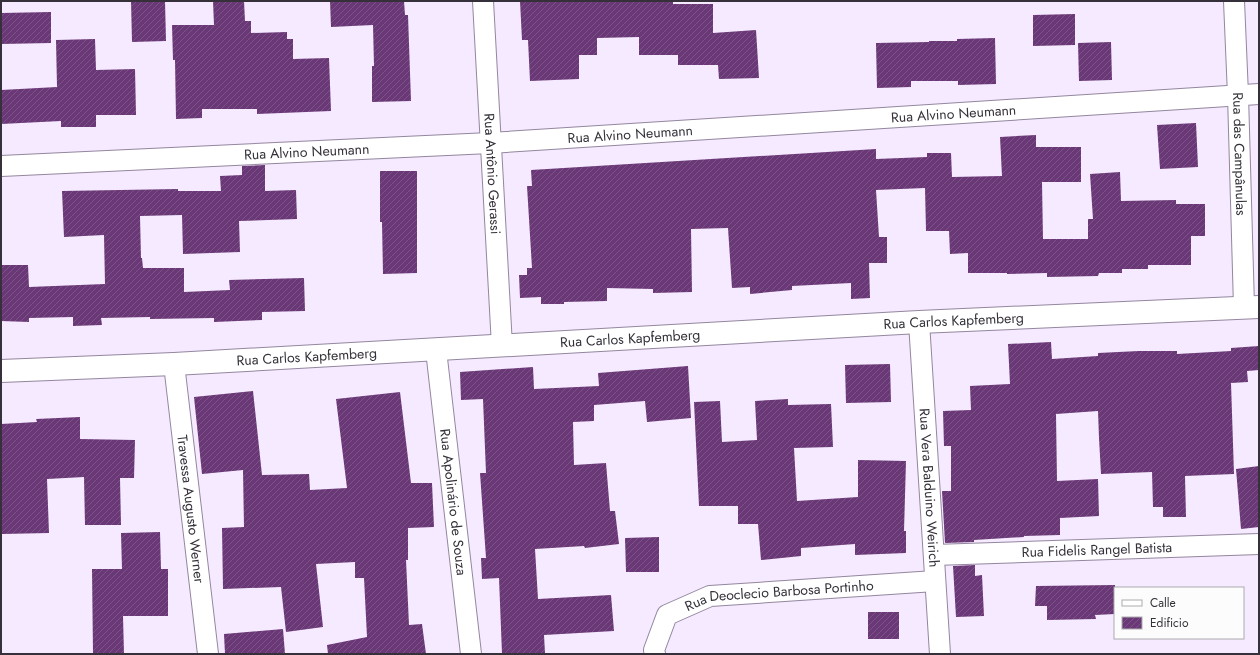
<svg xmlns="http://www.w3.org/2000/svg" width="1260" height="655" font-family="Jost,sans-serif">
<defs>
<pattern id="building-hatch" width="6" height="6" patternUnits="userSpaceOnUse"><rect width="6" height="6" fill="#6a3876"/><path d="M-1 1l2-2M0 6l6-6M5 7l2-2" fill="none" stroke="#7c5386"/></pattern>
</defs>
<rect width="100%" height="100%" fill="#f5eaff"/>
<g fill="url(#building-hatch)">
<path d="M 131,1 L 165,1 L 166,41 L 132,42 Z"/>
<path d="M 213,1 L 244,1 L 245,21 L 251,21 L 251,33 L 287,32 L 287,39 L 293,39 L 293,59 L 329,58 L 331,111 L 257,114 L 257,109 L 202,109 L 202,118 L 176,119 L 175,60 L 173,60 L 172,25 L 214,25 Z"/>
<path d="M 330,1 L 404,1 L 405,15 L 408,15 L 411,101 L 372,102 L 372,66 L 374,66 L 373,25 L 331,27 Z"/>
<path d="M 520,1 L 673,1 L 673,4 L 713,4 L 713,33 L 756,30 L 759,78 L 719,79 L 718,65 L 678,65 L 678,55 L 639,55 L 639,37 L 597,38 L 597,55 L 579,55 L 579,79 L 530,81 L 528,40 L 522,40 Z"/>
<path d="M 51,12 L 51,43 L 1,44 L 1,13 Z"/>
<path d="M 1075,14 L 1075,45 L 1033,46 L 1033,15 Z"/>
<path d="M 995,38 L 996,84 L 958,85 L 958,81 L 911,81 L 911,87 L 877,88 L 876,43 L 929,42 L 929,41 L 957,41 L 957,39 Z"/>
<path d="M 95,39 L 96,70 L 135,69 L 136,115 L 96,115 L 96,127 L 61,127 L 61,121 L 1,124 L 1,90 L 57,87 L 56,40 Z"/>
<path d="M 1111,42 L 1112,80 L 1079,81 L 1078,43 Z"/>
<path d="M 1196,123 L 1198,167 L 1160,169 L 1157,125 Z"/>
<path d="M 1036,135 L 1036,147 L 1081,147 L 1081,182 L 1042,182 L 1043,239 L 1088,239 L 1088,219 L 1093,219 L 1090,174 L 1120,172 L 1121,201 L 1176,200 L 1176,204 L 1205,204 L 1205,236 L 1191,236 L 1191,265 L 1148,265 L 1148,269 L 1122,269 L 1122,273 L 1099,273 L 1098,276 L 1047,277 L 1047,273 L 1007,274 L 1007,273 L 968,273 L 968,253 L 950,254 L 949,231 L 926,231 L 925,188 L 876,190 L 879,237 L 887,237 L 887,263 L 869,263 L 870,298 L 851,299 L 851,283 L 792,286 L 792,290 L 750,294 L 750,287 L 732,288 L 728,228 L 691,229 L 692,292 L 653,293 L 653,289 L 607,288 L 607,301 L 564,302 L 564,304 L 541,304 L 541,297 L 520,298 L 519,275 L 527,275 L 527,268 L 532,268 L 527,186 L 532,186 L 531,170 L 876,149 L 876,159 L 927,157 L 927,153 L 951,153 L 952,177 L 1002,176 L 1000,137 Z"/>
<path d="M 265,165 L 265,191 L 296,190 L 297,219 L 239,221 L 240,252 L 183,254 L 182,215 L 140,216 L 141,258 L 142,258 L 143,268 L 184,268 L 184,292 L 230,290 L 229,280 L 304,278 L 305,311 L 262,312 L 262,320 L 214,322 L 214,318 L 150,319 L 150,317 L 101,318 L 102,325 L 73,326 L 73,317 L 29,318 L 29,322 L 1,321 L 1,265 L 28,265 L 29,287 L 105,284 L 104,235 L 64,237 L 62,191 L 178,189 L 178,191 L 221,191 L 220,176 L 242,175 L 242,166 Z"/>
<path d="M 380,171 L 417,171 L 417,273 L 383,274 L 382,222 L 380,222 Z"/>
<path d="M 1051,342 L 1052,359 L 1098,356 L 1098,353 L 1139,351 L 1177,351 L 1177,354 L 1231,351 L 1231,348 L 1259,346 L 1259,370 L 1247,371 L 1248,382 L 1231,383 L 1234,474 L 1185,476 L 1186,517 L 1163,517 L 1163,507 L 1153,507 L 1152,472 L 1101,474 L 1099,438 L 1098,411 L 1056,414 L 1057,481 L 1098,479 L 1099,516 L 1060,518 L 1060,535 L 1024,536 L 1024,537 L 974,540 L 974,542 L 945,543 L 942,491 L 951,491 L 951,446 L 944,446 L 943,411 L 971,410 L 970,386 L 1010,384 L 1008,344 Z"/>
<path d="M 890,364 L 891,402 L 846,403 L 845,365 Z"/>
<path d="M 688,366 L 691,418 L 647,422 L 645,401 L 594,405 L 594,421 L 573,422 L 574,465 L 606,463 L 610,511 L 615,511 L 619,544 L 585,548 L 584,546 L 535,549 L 538,599 L 611,595 L 614,631 L 544,635 L 545,653 L 502,654 L 499,578 L 482,579 L 481,558 L 486,558 L 480,473 L 486,473 L 483,399 L 461,400 L 460,372 L 533,367 L 534,389 L 599,386 L 598,373 Z"/>
<path d="M 253,391 L 262,475 L 309,474 L 310,490 L 347,488 L 336,399 L 400,392 L 411,483 L 432,483 L 434,527 L 408,528 L 408,560 L 406,560 L 409,625 L 422,624 L 426,654 L 328,654 L 327,645 L 367,637 L 364,578 L 355,578 L 355,562 L 316,564 L 323,627 L 286,632 L 281,587 L 223,589 L 222,528 L 244,527 L 243,470 L 202,474 L 194,397 Z"/>
<path d="M 788,399 L 788,405 L 831,404 L 833,447 L 794,448 L 797,501 L 858,497 L 858,460 L 906,461 L 904,531 L 906,531 L 906,553 L 855,555 L 855,544 L 801,548 L 801,556 L 761,560 L 758,524 L 738,524 L 738,506 L 699,506 L 694,402 L 720,401 L 722,442 L 757,440 L 755,401 Z"/>
<path d="M 80,417 L 80,439 L 135,440 L 134,478 L 120,478 L 121,525 L 85,525 L 84,477 L 47,479 L 49,533 L 2,534 L 1,424 L 37,422 L 36,419 Z"/>
<path d="M 1259,466 L 1259,527 L 1241,529 L 1236,469 Z"/>
<path d="M 160,532 L 161,569 L 168,569 L 168,616 L 123,616 L 124,654 L 93,654 L 92,569 L 122,569 L 121,533 Z"/>
<path d="M 659,537 L 659,572 L 626,572 L 625,538 Z"/>
<path d="M 975,565 L 975,576 L 982,575 L 984,616 L 956,617 L 953,566 Z"/>
<path d="M 1115,585 L 1115,614 L 1095,615 L 1096,619 L 1047,620 L 1047,606 L 1035,606 L 1036,586 Z"/>
<rect x="868" y="612" width="31" height="27"/>
<path d="M 283,629 L 285,654 L 225,654 L 224,634 Z"/>
</g>
<g fill="none" stroke-linecap="round" stroke-linejoin="round">
<g stroke="#93869e" stroke-width="22">
<g id="street">
<path id="s1" d="M 483,1 L 502,346"/>
<path id="s2" d="M 1234,1 L 1238,95 L 1244,307"/>
<path id="s3" d="M 1,166 L 490,143 L 1259,94"/>
<path id="s4" d="M 919,322 L 940,654"/>
<path id="s5" d="M 436,350 L 471,654"/>
<path id="s6" d="M 174,364 L 208,654"/>
<path id="s7" d="M 934,555 L 1259,544"/>
<path id="s8" d="M 655,654 L 654,650 L 667,615 L 710,596 L 935,581"/>
</g>
</g>
<g stroke="#93869e" stroke-width="24">
<g id="secondary">
<path id="s9" d="M 1,371 L 174,364 L 919,322 L 1259,307"/>
</g>
</g>
<use href="#street" stroke="#fff" stroke-width="20"/>
<use href="#secondary" stroke="#fff" stroke-width="22"/>
</g>
<g text-anchor="middle" dominant-baseline="central" stroke-width="4" stroke-linejoin="round" paint-order="stroke">
<g font-size="14" fill="#353039" stroke="#fcfcfc">
<text stroke="none"><textPath href="#s3" startOffset="954">Rua Alvino Neumann</textPath></text>
<text stroke="none"><textPath href="#s3" startOffset="630">Rua Alvino Neumann</textPath></text>
<text stroke="none"><textPath href="#s3" startOffset="306">Rua Alvino Neumann</textPath></text>
<text stroke="none"><textPath href="#s2" startOffset="153">Rua das Campânulas</textPath></text>
<text stroke="none"><textPath href="#s1" startOffset="173">Rua Antônio Gerassi</textPath></text>
<text stroke="none"><textPath href="#s9" startOffset="954">Rua Carlos Kapfemberg</textPath></text>
<text stroke="none"><textPath href="#s9" startOffset="630">Rua Carlos Kapfemberg</textPath></text>
<text stroke="none"><textPath href="#s9" startOffset="306">Rua Carlos Kapfemberg</textPath></text>
<text stroke="none"><textPath href="#s4" startOffset="166">Rua Vera Balduino Weirich</textPath></text>
<text stroke="none"><textPath href="#s5" startOffset="153">Rua Apolinário de Souza</textPath></text>
<text stroke="none"><textPath href="#s6" startOffset="146">Travessa Augusto Werner</textPath></text>
<text stroke="none"><textPath href="#s7" startOffset="163">Rua Fidelis Rangel Batista</textPath></text>
<text stroke="none"><textPath href="#s8" startOffset="157">Rua Deoclecio Barbosa Portinho</textPath></text>
</g>
</g>
<rect width="1260" height="655" fill="none" stroke="#353039" stroke-width="4"/>
<rect x="1114" y="587" width="130" height="52" fill="#fcfcfc" stroke="#acaaae"/>
<rect x="1122" y="600" width="20" height="6" fill="#ffffff" stroke="#acaaae"/>
<text x="1150" y="607" font-size="12" fill="#353039">Calle</text>
<rect x="1122" y="617" width="20" height="12" fill="url(#building-hatch)" stroke="#acaaae"/>
<text x="1150" y="627" font-size="12" fill="#353039">Edificio</text>
</svg>
